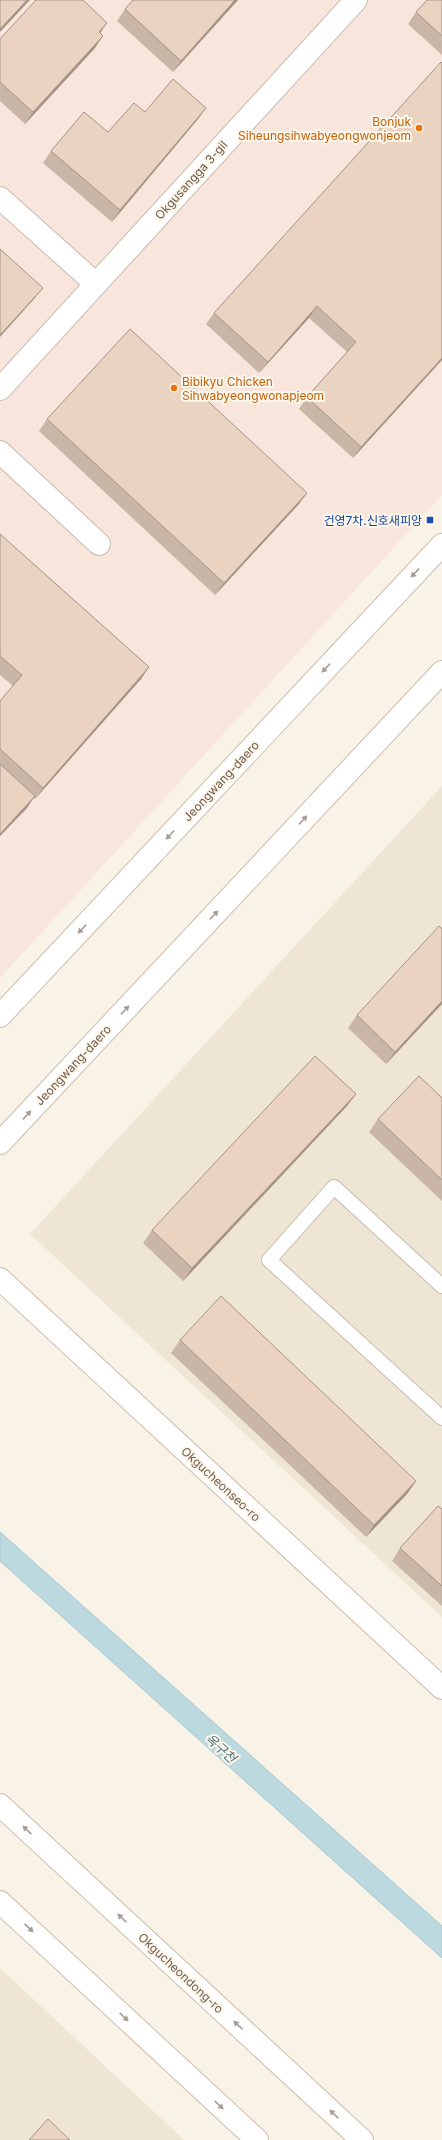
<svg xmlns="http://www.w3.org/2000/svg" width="442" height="2140" font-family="Inter,'Noto Sans KR',sans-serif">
<rect width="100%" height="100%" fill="#f9f2e6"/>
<g fill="#efe5d5">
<path d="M 442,786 L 442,1617 L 30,1234 Z"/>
<path d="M 0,1968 L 184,2140 L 0,2140 Z"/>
</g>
<path fill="#f8e5db" d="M 0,0 L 442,0 L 442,495 L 0,978 Z"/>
<path fill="#bdd9e0" stroke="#a5c7d0" d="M 0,1532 L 442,1926 L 442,1958 L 0,1561 Z"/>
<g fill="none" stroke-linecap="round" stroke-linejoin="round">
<g stroke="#c8bbad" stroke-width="16">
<path id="lane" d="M 442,1286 L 334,1187 L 269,1260 L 442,1418"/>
</g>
<g stroke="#c8bbad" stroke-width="24">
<g id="street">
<path d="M 0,198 L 96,284"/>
<path d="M 0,389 L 356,0"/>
<path d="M 0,452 L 99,544"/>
</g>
</g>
<g stroke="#cdbdae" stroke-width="24">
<g id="secondary">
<path d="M 0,1016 L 442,545"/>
<path d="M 0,1143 L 442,672"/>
<path d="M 0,1279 L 442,1688"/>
<path d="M 0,1805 L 362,2140"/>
<path d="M 0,1902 L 257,2140"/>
</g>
</g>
<use href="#lane" stroke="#fff" stroke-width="14"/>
<use href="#street" stroke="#fff" stroke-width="22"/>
<use href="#secondary" stroke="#fff" stroke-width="22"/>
</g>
<g fill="#c9b6a6">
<path d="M 238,0 L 173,72 L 117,21 L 125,9 Z"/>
<path d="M 442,0 L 442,55 L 408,24 L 416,12 Z"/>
<path d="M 100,33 L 95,48 L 25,124 L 0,101 L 0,39 Z"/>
<path d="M 442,63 L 442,360 L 353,458 L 299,409 L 307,397 L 347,352 L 309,318 L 259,373 L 206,324 L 214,313 Z"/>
<path d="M 206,108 L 198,119 L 112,222 L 43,163 L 51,151 L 108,132 Z"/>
<path d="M 47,419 L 307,493 L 299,504 L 215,595 L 39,431 Z"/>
<path d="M 0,534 L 149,667 L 141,679 L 35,799 L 33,798 L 27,808 L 0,836 L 0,701 L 13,686 L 0,675 Z"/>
<path d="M 442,1004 L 386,1064 L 348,1028 L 357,1015 Z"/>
<path d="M 356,1094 L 347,1106 L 183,1281 L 143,1243 L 152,1230 Z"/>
<path d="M 442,1098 L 442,1201 L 369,1132 L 378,1119 Z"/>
<path d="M 180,1340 L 416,1481 L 407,1494 L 366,1537 L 171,1353 Z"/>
<path d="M 442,1509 L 442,1606 L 392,1561 L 400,1548 Z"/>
</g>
<g fill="#a49487">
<path d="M 27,0 L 30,0 L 0,32 L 0,29 Z"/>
<path d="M 235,0 L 238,0 L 173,72 L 181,61 Z"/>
<path d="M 107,23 L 99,35 L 99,32 Z"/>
<path d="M 103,36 L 95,48 L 25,124 L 33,112 Z"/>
<path d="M 206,108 L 198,119 L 112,222 L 120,210 Z"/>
<path d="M 43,288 L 34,299 L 0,337 L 0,335 Z"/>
<path d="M 317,306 L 309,318 L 259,373 L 268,362 Z"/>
<path d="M 442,358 L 442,360 L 353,458 L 361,447 Z"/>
<path d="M 307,493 L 299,504 L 215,595 L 224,583 Z"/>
<path d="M 149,667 L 141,679 L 35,799 L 43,788 Z"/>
<path d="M 35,796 L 27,808 L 0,836 L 0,834 Z"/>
<path d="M 442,1001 L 442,1004 L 386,1064 L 395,1052 Z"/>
<path d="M 356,1094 L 347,1106 L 183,1281 L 192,1268 Z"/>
<path d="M 416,1481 L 407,1494 L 366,1537 L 374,1525 Z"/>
</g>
<g fill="#ead4c1" stroke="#a49487">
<path d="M 0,0 L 27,0 L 0,29 Z"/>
<path d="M 36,0 L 83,0 L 107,23 L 99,32 L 103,36 L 33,112 L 0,82 L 0,39 Z"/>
<path d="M 133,0 L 235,0 L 181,61 L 125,9 Z"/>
<path d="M 427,0 L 442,0 L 442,36 L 416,12 Z"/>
<path d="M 441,62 L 442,63 L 442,358 L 361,447 L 307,397 L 356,342 L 317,306 L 268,362 L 214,313 Z"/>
<path d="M 173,79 L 206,108 L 120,210 L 51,151 L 84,112 L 108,132 L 134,103 L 145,112 Z"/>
<path d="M 0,249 L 43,288 L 0,335 Z"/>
<path d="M 130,329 L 307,493 L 224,583 L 47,419 Z"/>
<path d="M 0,534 L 149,667 L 43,788 L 0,749 L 0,701 L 22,675 L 0,656 Z"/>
<path d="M 0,764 L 35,796 L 0,834 Z"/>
<path d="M 439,926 L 442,929 L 442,1001 L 395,1052 L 357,1015 Z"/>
<path d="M 315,1056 L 356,1094 L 192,1268 L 152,1230 Z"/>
<path d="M 419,1076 L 442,1098 L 442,1180 L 378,1119 Z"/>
<path d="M 221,1296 L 416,1481 L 374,1525 L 180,1340 Z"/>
<path d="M 438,1506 L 442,1509 L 442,1586 L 400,1548 Z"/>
<path d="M 48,2119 L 70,2140 L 29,2140 Z"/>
</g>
<defs><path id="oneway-solid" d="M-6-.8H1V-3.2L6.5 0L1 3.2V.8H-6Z"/></defs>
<g fill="#a89d95">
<use href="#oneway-solid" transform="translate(415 573) rotate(133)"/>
<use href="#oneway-solid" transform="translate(326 668) rotate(133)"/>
<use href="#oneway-solid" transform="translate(303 820) rotate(-47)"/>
<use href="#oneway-solid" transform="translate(170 835) rotate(133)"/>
<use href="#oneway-solid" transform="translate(214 915) rotate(-47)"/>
<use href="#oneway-solid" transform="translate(82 929) rotate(133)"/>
<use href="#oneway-solid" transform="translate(125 1010) rotate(-47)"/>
<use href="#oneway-solid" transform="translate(27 1115) rotate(-47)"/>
<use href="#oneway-solid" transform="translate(27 1830) rotate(-137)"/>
<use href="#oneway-solid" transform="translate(122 1918) rotate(-137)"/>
<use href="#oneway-solid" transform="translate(29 1928) rotate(43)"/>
<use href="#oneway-solid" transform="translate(124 2017) rotate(43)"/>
<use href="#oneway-solid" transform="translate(238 2025) rotate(-137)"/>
<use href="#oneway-solid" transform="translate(219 2105) rotate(43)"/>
<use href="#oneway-solid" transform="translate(334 2114) rotate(-137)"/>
</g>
<g fill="#e8710a" stroke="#fcf6eb" stroke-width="1.5">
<circle cx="419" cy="128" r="4"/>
<circle cx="174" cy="388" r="4"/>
</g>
<rect fill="#1a4fb4" stroke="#fcf6eb" stroke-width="1.5" x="426" y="516" width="8" height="8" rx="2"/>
<g text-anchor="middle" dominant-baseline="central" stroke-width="4" stroke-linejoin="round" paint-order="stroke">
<g font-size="12" fill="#c56008" stroke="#fcf6eb" text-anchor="end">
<text x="411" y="121">Bonjuk<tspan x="411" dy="14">Siheungsihwabyeongwonjeom</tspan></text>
<text x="182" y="381" text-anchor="start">Bibikyu Chicken<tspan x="182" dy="14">Sihwabyeongwonapjeom</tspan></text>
</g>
<g font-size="12" fill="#6e5b4e" stroke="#fcf6eb">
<text transform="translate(191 180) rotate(-48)">Okgusangga 3-gil</text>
<text transform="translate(221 781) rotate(-47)">Jeongwang-daero</text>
<text transform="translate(73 1065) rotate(-47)">Jeongwang-daero</text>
<text transform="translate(221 1484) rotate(43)">Okgucheonseo-ro</text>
<text transform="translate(181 1973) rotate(43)">Okgucheondong-ro</text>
</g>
<g font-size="12" fill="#164399" stroke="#fcf6eb" text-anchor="end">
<text x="422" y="520">건영7차.신호새피앙</text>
</g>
<g font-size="13" font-style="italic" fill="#4c747f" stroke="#fcf6eb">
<text transform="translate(221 1748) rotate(42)">옥구천</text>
</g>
</g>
</svg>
